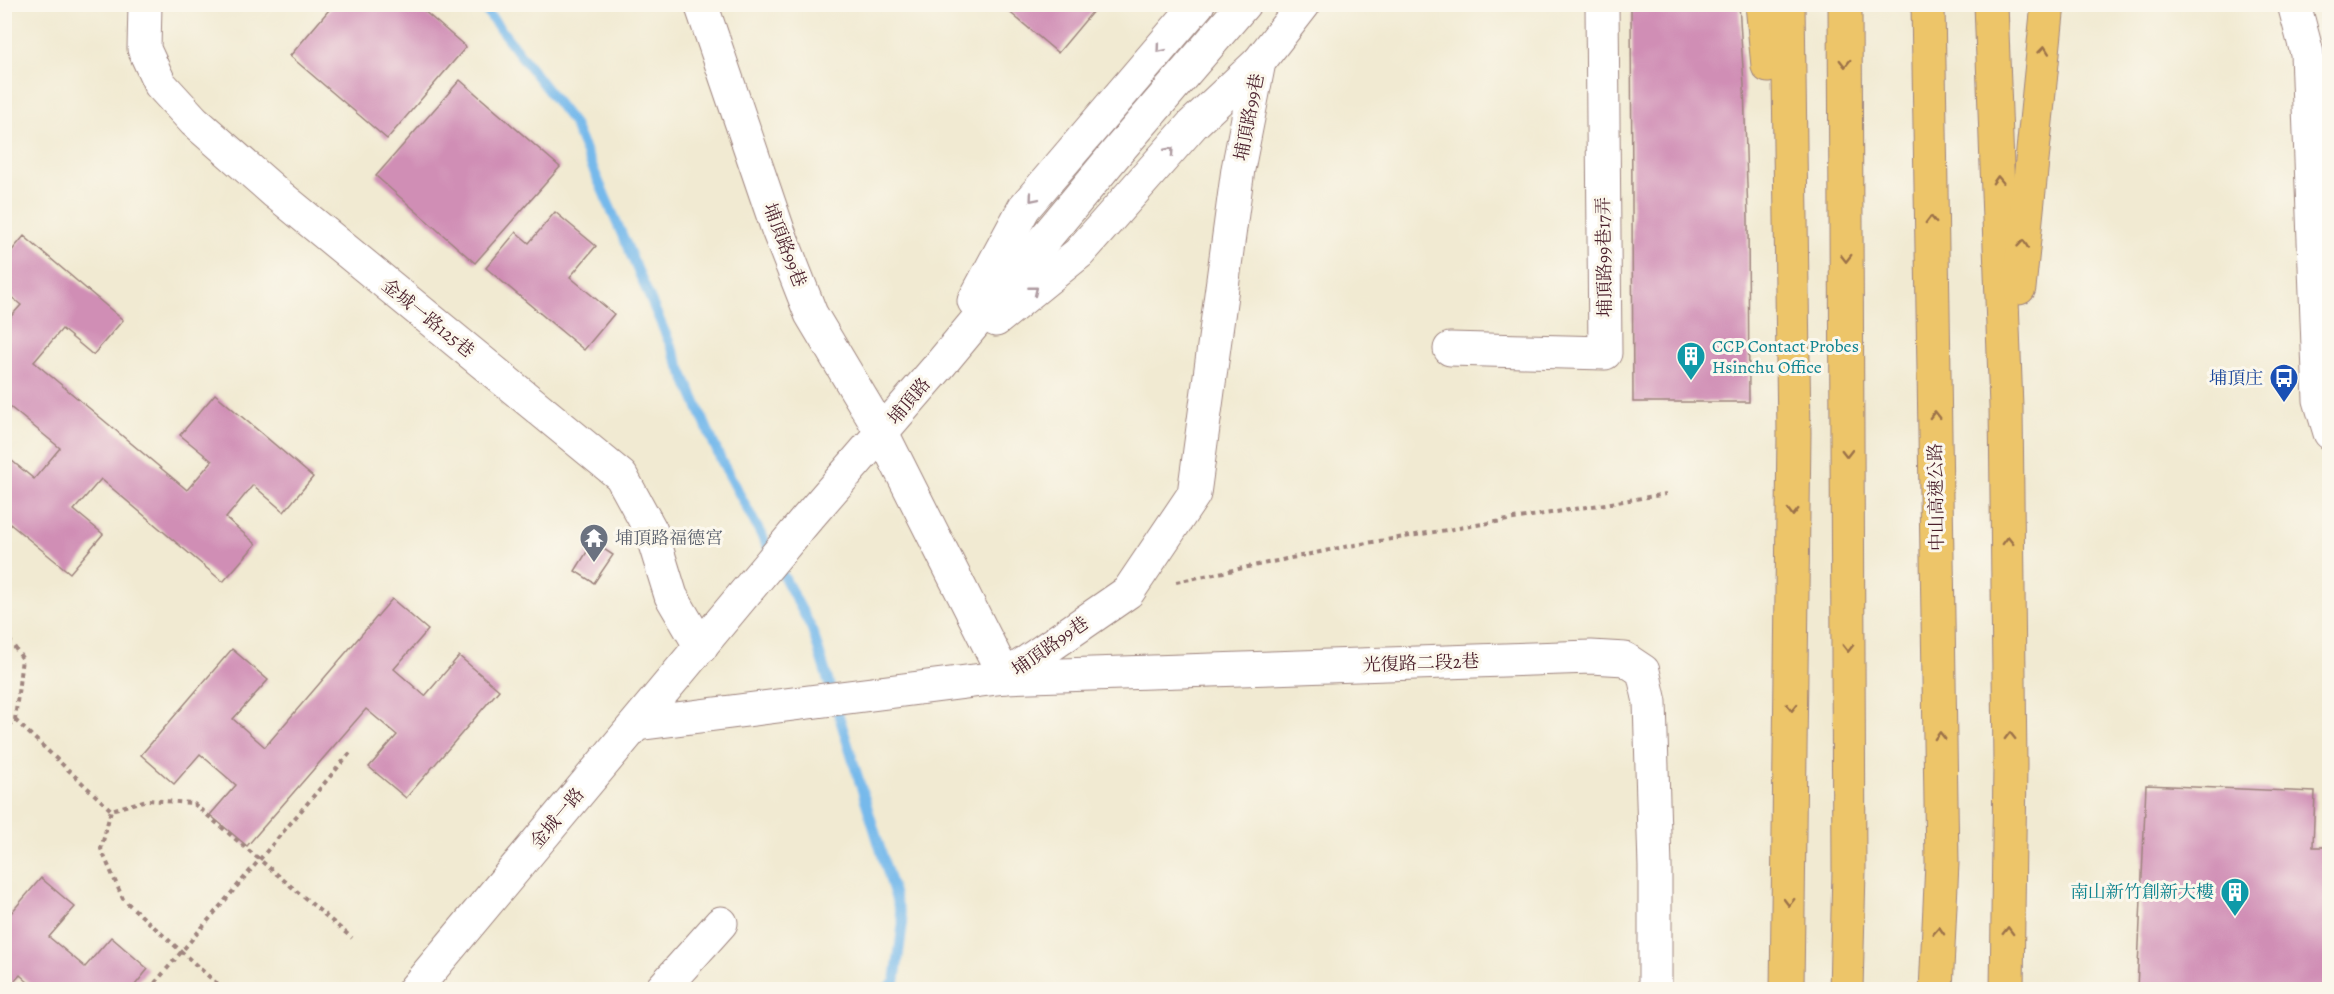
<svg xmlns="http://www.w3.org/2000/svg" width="2334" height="994" font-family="Alegreya,'Noto Serif TC',serif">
<rect width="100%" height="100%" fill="#fbf7ec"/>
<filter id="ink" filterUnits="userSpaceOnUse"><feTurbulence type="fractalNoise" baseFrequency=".0167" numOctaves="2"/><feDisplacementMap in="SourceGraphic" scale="12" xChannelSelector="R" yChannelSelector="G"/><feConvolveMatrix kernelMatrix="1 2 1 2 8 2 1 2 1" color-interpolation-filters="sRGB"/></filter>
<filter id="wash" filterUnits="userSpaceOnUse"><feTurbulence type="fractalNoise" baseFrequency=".008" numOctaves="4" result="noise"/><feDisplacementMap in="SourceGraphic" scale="24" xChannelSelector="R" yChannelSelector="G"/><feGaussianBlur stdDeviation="1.35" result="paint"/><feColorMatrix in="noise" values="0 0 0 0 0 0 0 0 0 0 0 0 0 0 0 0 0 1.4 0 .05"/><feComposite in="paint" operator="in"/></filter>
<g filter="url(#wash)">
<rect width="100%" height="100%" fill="#f1ead2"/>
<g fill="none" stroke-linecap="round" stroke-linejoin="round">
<path stroke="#76b9eb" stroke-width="10" d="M 481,4 L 573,123 L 721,460 L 812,629 L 903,922 L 895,982 L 884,990"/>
</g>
<g id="blocks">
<g fill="#d08eb5">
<path d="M 334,4 L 416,4 L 466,47 L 387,139 L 290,56 Z"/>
<path d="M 1000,4 L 1099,4 L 1058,53 Z"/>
<path d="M 1631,4 L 1739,4 L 1744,85 L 1748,219 L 1749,402 L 1633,402 Z"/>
<path d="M 460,80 L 560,167 L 475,263 L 376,176 Z"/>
<path d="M 555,212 L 596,246 L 570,277 L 614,314 L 584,350 L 486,268 L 516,232 L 529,243 Z"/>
<path d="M 24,236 L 123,320 L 93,355 L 62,329 L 34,362 L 187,490 L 212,461 L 180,435 L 215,394 L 313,477 L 284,512 L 253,485 L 226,518 L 256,544 L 223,582 L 101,479 L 74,510 L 103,534 L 70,573 L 4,519 L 4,458 L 6,456 L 34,479 L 60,448 L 4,402 L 4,324 L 21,305 L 4,291 L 4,260 Z"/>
<path d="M 593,542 L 613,555 L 594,583 L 575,571 Z"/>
<path d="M 392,599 L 428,630 L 394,669 L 425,696 L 459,656 L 499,690 L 406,798 L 369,767 L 397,735 L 366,709 L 247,846 L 210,815 L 236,785 L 200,754 L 174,784 L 141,755 L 232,649 L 268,680 L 233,719 L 265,747 Z"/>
<path d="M 2146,785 L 2315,792 L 2313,847 L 2330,847 L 2330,990 L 2137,990 Z"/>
<path d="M 41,878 L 75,907 L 49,937 L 85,967 L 111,937 L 148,969 L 131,990 L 37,990 L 20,975 L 7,990 L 4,990 L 4,921 Z"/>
</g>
</g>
</g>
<g filter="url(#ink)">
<use href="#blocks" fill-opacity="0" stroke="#9e847e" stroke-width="1.5"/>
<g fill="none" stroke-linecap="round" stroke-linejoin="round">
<g stroke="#9e847e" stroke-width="35">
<g id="minor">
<path d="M 145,4 L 144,49 L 160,84 L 194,121 L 276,193 L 621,476 L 651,531 L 671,596 L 701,647"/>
<path d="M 701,4 L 778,230 L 811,314 L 882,433 L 1005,677 L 1128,592 L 1194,494 L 1238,169 L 1259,62 L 1304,4"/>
<path d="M 2294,4 L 2307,53 L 2320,400 L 2330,433"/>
<path d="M 974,301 L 1024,208 L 1198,4"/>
<path d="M 996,320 L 1079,253 L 1193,124 L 1259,62"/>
<path d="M 1450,349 L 1605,353 L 1602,4"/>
<path d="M 637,724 L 1005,677 L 1591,657 L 1625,659 L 1643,671 L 1650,702 L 1655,867 L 1655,990"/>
<path d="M 414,990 L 805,521 L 939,366 L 1116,153 L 1244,4"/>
<path d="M 661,990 L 721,923"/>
</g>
</g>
<g stroke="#9e847e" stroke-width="35">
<g id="highway">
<path d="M 1762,4 L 1768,66"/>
<path d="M 1845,4 L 1849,871 L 1846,990"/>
<path d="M 1928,4 L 1942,863 L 1936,990"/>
<path d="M 1991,4 L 2006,407 L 2010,765 L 2007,990"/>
<path d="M 2019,288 L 2048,4"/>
<path d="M 1787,990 L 1794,433 L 1788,4"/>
</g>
</g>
<g stroke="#9e847e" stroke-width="4" stroke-dasharray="4.5 4.5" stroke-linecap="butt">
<path d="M 1176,582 L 1349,546 L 1666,494"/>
<path d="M 4,632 L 22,658 L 15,720 L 4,730"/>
<path d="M 15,720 L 111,810"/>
<path d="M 149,990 L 350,753"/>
<path d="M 224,990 L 123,899 L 101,849 L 111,810 L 147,800 L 193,803 L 352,938"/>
</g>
<use href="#minor" stroke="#fff" stroke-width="33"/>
<use href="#highway" stroke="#edc569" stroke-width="33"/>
</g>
<defs><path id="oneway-chevron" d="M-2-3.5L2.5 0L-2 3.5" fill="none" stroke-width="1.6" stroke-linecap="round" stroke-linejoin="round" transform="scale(1.5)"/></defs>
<g stroke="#ae9aa0">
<use href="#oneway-chevron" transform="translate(1160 49) rotate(130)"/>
<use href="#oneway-chevron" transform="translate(1170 151) rotate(-48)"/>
<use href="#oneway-chevron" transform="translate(1033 198) rotate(130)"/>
<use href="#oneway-chevron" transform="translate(1034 290) rotate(-39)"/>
</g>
<g stroke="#9c724a">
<use href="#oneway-chevron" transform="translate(2044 50) rotate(-84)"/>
<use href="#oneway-chevron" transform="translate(1845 63) rotate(90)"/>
<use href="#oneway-chevron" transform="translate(1998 180) rotate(-92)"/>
<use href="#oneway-chevron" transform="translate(1931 220) rotate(-91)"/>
<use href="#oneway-chevron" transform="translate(2023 244) rotate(-84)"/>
<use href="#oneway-chevron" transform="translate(1846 258) rotate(90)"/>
<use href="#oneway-chevron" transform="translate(1935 415) rotate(-91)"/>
<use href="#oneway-chevron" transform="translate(1847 453) rotate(90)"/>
<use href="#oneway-chevron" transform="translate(1793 512) rotate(91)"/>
<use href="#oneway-chevron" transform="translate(2008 541) rotate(-91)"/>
<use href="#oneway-chevron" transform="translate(1848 648) rotate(90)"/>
<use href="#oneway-chevron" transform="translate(1792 707) rotate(91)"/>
<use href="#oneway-chevron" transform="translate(1940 736) rotate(-91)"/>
<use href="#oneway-chevron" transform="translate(2010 736) rotate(-91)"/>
<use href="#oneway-chevron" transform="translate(1789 902) rotate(91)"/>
<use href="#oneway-chevron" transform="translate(1939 931) rotate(-87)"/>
<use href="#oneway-chevron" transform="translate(2008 931) rotate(-89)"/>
</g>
</g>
<defs>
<g id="building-pin" transform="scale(1.5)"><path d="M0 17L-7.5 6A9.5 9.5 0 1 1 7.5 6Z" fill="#0f9aa8" stroke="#fbf7ec"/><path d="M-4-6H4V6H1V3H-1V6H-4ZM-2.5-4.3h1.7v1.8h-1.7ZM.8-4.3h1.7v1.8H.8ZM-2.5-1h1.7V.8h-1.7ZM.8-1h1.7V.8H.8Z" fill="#fff"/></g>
<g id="bus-pin" transform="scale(1.5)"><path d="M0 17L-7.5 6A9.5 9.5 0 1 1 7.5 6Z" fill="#1a4fb4" stroke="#fbf7ec"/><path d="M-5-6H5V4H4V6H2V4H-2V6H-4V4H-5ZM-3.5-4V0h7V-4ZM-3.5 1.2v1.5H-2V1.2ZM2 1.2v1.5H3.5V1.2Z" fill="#fff"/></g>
<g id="temple-pin" transform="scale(1.5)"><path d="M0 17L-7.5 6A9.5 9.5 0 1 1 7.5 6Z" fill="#6b7280" stroke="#fbf7ec"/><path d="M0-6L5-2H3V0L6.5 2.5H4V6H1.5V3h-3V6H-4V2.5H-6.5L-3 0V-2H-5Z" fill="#fff"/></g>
</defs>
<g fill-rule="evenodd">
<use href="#building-pin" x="1691" y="356"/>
<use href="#bus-pin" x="2284" y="378"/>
<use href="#temple-pin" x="594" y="538"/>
<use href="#building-pin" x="2235" y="892"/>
</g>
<g text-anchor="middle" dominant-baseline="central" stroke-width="6" stroke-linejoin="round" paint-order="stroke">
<g font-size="18" fill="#4a1f2b" stroke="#fbf7ec">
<text transform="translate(1249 117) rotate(-79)">埔頂路99巷</text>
<text transform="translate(785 245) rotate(69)">埔頂路99巷</text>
<text transform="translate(1604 257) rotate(-91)">埔頂路99巷17弄</text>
<text transform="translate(428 318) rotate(39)">金城一路125巷</text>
<text transform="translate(909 401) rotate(-50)">埔頂路</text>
<text transform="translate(1936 497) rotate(-91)">中山高速公路</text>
<text transform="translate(1050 646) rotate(-35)">埔頂路99巷</text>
<text transform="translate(1421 663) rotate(-2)">光復路二段2巷</text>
<text transform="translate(557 818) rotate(-50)">金城一路</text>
</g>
<g font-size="18" fill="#0d838f" stroke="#fbf7ec" text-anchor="start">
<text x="1712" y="346">CCP Contact Probes<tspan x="1712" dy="21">Hsinchu Office</tspan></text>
<text x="2214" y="892" text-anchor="end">南山新竹創新大樓</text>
</g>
<g font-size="18" fill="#164399" stroke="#fbf7ec" text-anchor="end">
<text x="2263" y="378">埔頂庄</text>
</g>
<g font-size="18" fill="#5b616d" stroke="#fbf7ec" text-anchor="start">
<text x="615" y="538">埔頂路福德宮</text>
</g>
</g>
<rect width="2334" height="994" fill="none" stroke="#fbf7ec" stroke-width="24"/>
</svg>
